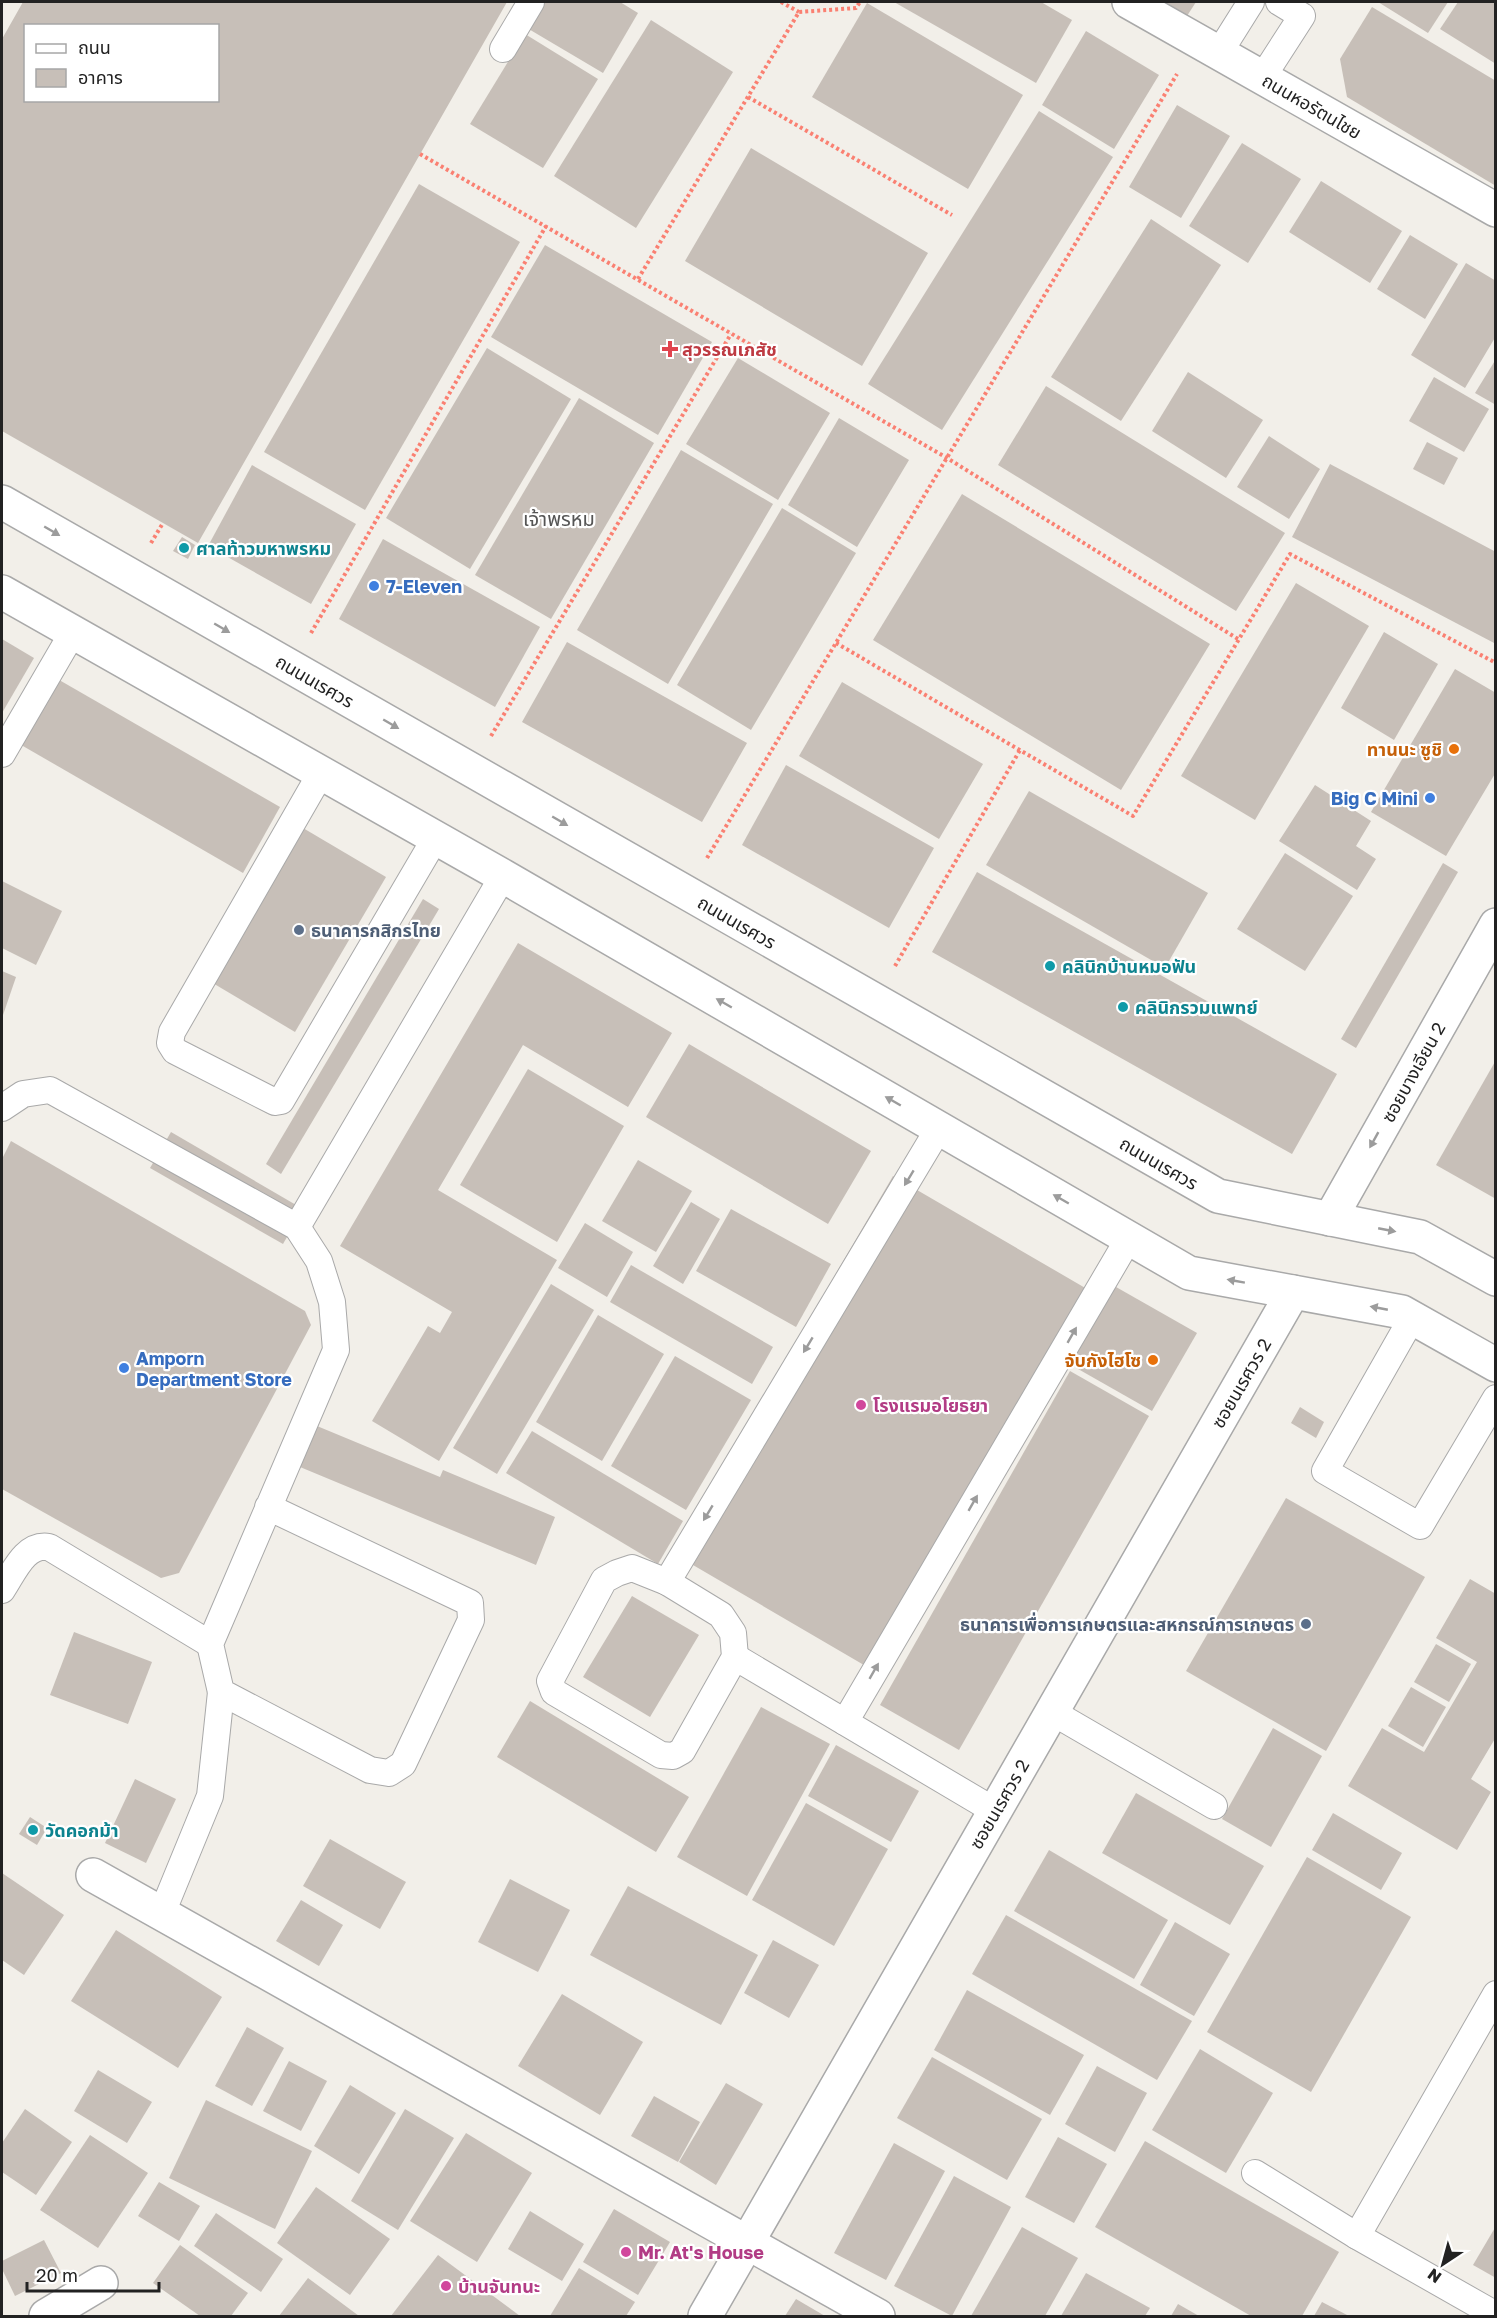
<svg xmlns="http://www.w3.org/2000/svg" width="1497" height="2318" font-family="'Golos Text','Noto Sans Thai',sans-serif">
<rect width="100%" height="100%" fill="#f2efe9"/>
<g fill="#c7bfb8" fill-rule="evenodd">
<path d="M 23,2 L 507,2 L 198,543 L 2,431 L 2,39 ZM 26,26 L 218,26 L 218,100 L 26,100 Z"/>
<path d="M 543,2 L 620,2 L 638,13 L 603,73 L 527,28 Z"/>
<path d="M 894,2 L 1041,2 L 1072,20 L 1036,83 Z"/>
<path d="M 1164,2 L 1196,2 L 1187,16 Z"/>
<path d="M 1378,2 L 1448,2 L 1428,33 Z"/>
<path d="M 1458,2 L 1496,2 L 1496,64 L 1440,29 Z"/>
<path d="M 867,3 L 1023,95 L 968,189 L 812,97 Z"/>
<path d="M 1372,7 L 1496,81 L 1496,186 L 1347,97 L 1340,59 Z"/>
<path d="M 651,20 L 733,72 L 636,228 L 554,176 Z"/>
<path d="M 1086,31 L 1159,75 L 1114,149 L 1042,105 Z"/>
<path d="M 525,34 L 598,79 L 543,168 L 470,124 Z"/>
<path d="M 1177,105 L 1230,136 L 1181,218 L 1129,187 Z"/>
<path d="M 1039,111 L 1113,157 L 942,430 L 868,384 Z"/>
<path d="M 1242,143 L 1301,179 L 1248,263 L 1189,226 Z"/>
<path d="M 751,148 L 928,253 L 862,366 L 685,261 Z"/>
<path d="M 1321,181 L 1402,231 L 1370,283 L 1289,232 Z"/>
<path d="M 419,184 L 520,242 L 365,510 L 264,452 Z"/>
<path d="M 1151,219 L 1221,265 L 1121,421 L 1051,377 Z"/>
<path d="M 1410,235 L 1458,264 L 1425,319 L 1377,289 Z"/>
<path d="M 545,245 L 712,342 L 658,435 L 491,337 Z"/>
<path d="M 1466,263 L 1496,281 L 1496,336 L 1465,388 L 1411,355 Z"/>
<path d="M 487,348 L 571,399 L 470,569 L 386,518 Z"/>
<path d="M 738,358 L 830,413 L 778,500 L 686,444 Z"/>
<path d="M 1496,359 L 1496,405 L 1475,393 Z"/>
<path d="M 1188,372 L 1263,420 L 1226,478 L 1152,431 Z"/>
<path d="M 1434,377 L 1489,409 L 1464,452 L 1409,421 Z"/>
<path d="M 1046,386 L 1285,533 L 1236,611 L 998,465 Z"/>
<path d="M 579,398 L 654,443 L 551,619 L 475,575 Z"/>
<path d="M 839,418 L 909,460 L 857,547 L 788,505 Z"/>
<path d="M 1269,436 L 1320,469 L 1289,519 L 1237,487 Z"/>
<path d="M 1427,442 L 1458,458 L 1444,485 L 1413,469 Z"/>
<path d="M 681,450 L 773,504 L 668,684 L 577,630 Z"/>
<path d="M 1330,464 L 1496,552 L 1496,644 L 1292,537 Z"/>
<path d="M 252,465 L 356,524 L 311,604 L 208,546 Z"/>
<path d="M 962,494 L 1210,644 L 1121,790 L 873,640 Z"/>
<path d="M 782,508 L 856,553 L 751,730 L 677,685 Z"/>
<path d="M 182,537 L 195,545 L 188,559 L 173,551 Z"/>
<path d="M 383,539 L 540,627 L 495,707 L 339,619 Z"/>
<path d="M 1296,583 L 1369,626 L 1255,820 L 1181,776 Z"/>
<path d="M 1384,632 L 1438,664 L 1394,740 L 1341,708 Z"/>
<path d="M 2,639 L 34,658 L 2,713 Z"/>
<path d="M 567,642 L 747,743 L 702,822 L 522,722 Z"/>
<path d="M 1455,669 L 1496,693 L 1496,772 L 1446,856 L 1371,812 Z"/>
<path d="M 54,677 L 280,807 L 243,873 L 16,742 Z"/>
<path d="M 842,682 L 983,764 L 939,839 L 799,756 Z"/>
<path d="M 786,765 L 934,848 L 889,928 L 742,845 Z"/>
<path d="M 1315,785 L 1371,821 L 1356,846 L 1376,859 L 1357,890 L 1279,841 Z"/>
<path d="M 1029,791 L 1208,893 L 1165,968 L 986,865 Z"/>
<path d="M 303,828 L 386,877 L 295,1032 L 211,982 Z"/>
<path d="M 1285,853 L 1353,896 L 1305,971 L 1237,929 Z"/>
<path d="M 1443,863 L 1458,872 L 1356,1048 L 1341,1039 Z"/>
<path d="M 977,872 L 1337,1074 L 1292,1154 L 932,952 Z"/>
<path d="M 2,881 L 62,911 L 36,965 L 2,948 Z"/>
<path d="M 423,899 L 439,909 L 281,1174 L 266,1164 Z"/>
<path d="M 518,943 L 672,1033 L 628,1107 L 523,1045 L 438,1190 L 557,1260 L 439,1461 L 372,1421 L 428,1326 L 440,1333 L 452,1312 L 340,1246 Z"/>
<path d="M 2,971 L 16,977 L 2,1018 Z"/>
<path d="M 689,1044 L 871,1151 L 828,1224 L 646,1117 Z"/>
<path d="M 1496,1060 L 1496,1199 L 1436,1165 Z"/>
<path d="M 528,1069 L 624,1126 L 557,1242 L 460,1185 Z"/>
<path d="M 171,1132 L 303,1209 L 283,1244 L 150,1168 Z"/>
<path d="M 11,1141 L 305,1311 L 311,1325 L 179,1573 L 161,1578 L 2,1489 L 2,1159 Z"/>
<path d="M 638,1160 L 692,1191 L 656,1252 L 602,1221 Z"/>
<path d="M 893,1176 L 1099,1296 L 869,1668 L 693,1565 L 848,1299 L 828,1287 Z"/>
<path d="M 691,1202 L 720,1219 L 683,1284 L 653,1266 Z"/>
<path d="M 731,1209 L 831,1264 L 796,1327 L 696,1271 Z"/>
<path d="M 585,1223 L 633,1252 L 607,1297 L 558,1268 Z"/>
<path d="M 631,1265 L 773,1347 L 752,1384 L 610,1302 Z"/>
<path d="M 1109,1283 L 1197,1333 L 1152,1411 L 1064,1361 Z"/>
<path d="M 551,1284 L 594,1310 L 497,1474 L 453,1448 Z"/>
<path d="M 598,1315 L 664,1354 L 602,1461 L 536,1422 Z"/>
<path d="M 675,1356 L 751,1400 L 686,1510 L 611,1466 Z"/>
<path d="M 1070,1371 L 1149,1416 L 959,1750 L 880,1705 Z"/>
<path d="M 1300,1407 L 1324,1422 L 1316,1438 L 1291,1423 Z"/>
<path d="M 317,1426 L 440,1477 L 443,1470 L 555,1517 L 536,1565 L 300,1467 Z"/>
<path d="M 532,1431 L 683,1521 L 658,1564 L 506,1473 Z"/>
<path d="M 1286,1498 L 1425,1577 L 1326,1751 L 1186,1671 Z"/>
<path d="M 1470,1579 L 1496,1594 L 1496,1737 L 1471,1779 L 1491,1792 L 1457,1850 L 1348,1786 L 1382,1728 L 1424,1752 L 1477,1662 L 1436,1638 Z"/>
<path d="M 632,1596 L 699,1635 L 650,1717 L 583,1677 Z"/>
<path d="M 74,1632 L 152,1662 L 128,1724 L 50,1695 Z"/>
<path d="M 1436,1644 L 1471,1664 L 1449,1702 L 1414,1682 Z"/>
<path d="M 1411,1687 L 1446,1707 L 1423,1747 L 1388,1726 Z"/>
<path d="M 530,1701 L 689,1797 L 656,1852 L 497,1757 Z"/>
<path d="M 761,1707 L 830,1744 L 747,1896 L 677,1857 Z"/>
<path d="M 1273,1728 L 1322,1756 L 1271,1847 L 1222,1819 Z"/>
<path d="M 836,1745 L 919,1791 L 891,1842 L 808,1796 Z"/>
<path d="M 135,1779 L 176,1799 L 146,1863 L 105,1843 Z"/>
<path d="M 1136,1793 L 1264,1866 L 1230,1925 L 1102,1853 Z"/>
<path d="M 806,1803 L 888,1849 L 834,1946 L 752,1900 Z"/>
<path d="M 1333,1813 L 1402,1853 L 1381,1890 L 1312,1850 Z"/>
<path d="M 30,1817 L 47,1828 L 37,1845 L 19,1834 Z"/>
<path d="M 330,1839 L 406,1882 L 380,1929 L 303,1886 Z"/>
<path d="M 1049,1850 L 1168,1920 L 1134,1979 L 1014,1911 Z"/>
<path d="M 1307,1857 L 1411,1917 L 1311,2092 L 1207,2032 Z"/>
<path d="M 2,1873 L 64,1915 L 24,1975 L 2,1960 Z"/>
<path d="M 510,1879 L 570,1910 L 538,1972 L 478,1942 Z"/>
<path d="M 628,1886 L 758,1955 L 721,2025 L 590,1955 Z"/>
<path d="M 301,1900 L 343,1925 L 319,1966 L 276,1941 Z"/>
<path d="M 1006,1915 L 1192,2021 L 1157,2080 L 972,1974 Z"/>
<path d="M 1175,1922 L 1230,1954 L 1194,2016 L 1140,1985 Z"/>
<path d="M 116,1930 L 222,1997 L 178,2068 L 71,2001 Z"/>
<path d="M 773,1940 L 819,1965 L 789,2018 L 744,1993 Z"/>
<path d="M 967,1990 L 1084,2055 L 1050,2115 L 934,2050 Z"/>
<path d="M 562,1994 L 643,2042 L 600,2115 L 518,2066 Z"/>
<path d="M 247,2027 L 284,2048 L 252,2106 L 215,2086 Z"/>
<path d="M 1200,2049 L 1273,2093 L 1226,2173 L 1152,2130 Z"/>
<path d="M 932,2057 L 1042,2119 L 1007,2180 L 897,2118 Z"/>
<path d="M 289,2061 L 327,2081 L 301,2131 L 263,2111 Z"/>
<path d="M 1097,2066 L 1147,2093 L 1115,2152 L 1065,2124 Z"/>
<path d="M 98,2070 L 152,2102 L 127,2143 L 74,2111 Z"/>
<path d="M 726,2083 L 763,2104 L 716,2185 L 679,2162 Z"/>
<path d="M 350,2085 L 396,2113 L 359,2174 L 314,2146 Z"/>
<path d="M 654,2096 L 700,2122 L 678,2162 L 631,2136 Z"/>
<path d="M 206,2100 L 312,2151 L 275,2229 L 169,2178 Z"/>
<path d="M 25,2109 L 72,2142 L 36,2195 L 2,2172 L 2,2143 Z"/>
<path d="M 405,2109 L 454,2138 L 398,2230 L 351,2201 Z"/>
<path d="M 466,2133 L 532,2173 L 477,2262 L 410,2221 Z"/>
<path d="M 90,2135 L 148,2173 L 98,2248 L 40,2210 Z"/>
<path d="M 1058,2137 L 1107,2164 L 1074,2223 L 1025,2197 Z"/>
<path d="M 1145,2141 L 1339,2252 L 1302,2316 L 1251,2316 L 1095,2227 Z"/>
<path d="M 894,2143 L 945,2171 L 886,2280 L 834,2253 Z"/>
<path d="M 954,2176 L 1011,2207 L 952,2316 L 894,2286 Z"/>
<path d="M 159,2182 L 200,2206 L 179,2241 L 138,2216 Z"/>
<path d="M 316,2187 L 390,2239 L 350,2295 L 277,2243 Z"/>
<path d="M 614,2209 L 670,2242 L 638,2295 L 583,2262 Z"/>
<path d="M 530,2211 L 584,2244 L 562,2281 L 508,2249 Z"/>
<path d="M 216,2213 L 283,2259 L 261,2292 L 194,2246 Z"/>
<path d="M 1496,2226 L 1496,2278 L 1473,2265 Z"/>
<path d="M 1022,2227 L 1078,2258 L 1045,2316 L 971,2316 Z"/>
<path d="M 44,2240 L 61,2273 L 15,2296 L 2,2269 L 2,2261 Z"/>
<path d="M 180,2245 L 248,2293 L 231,2316 L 200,2316 L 153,2283 Z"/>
<path d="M 438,2255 L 520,2316 L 391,2316 Z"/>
<path d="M 579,2268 L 635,2302 L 626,2316 L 550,2316 Z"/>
<path d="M 1086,2273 L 1150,2308 L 1145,2316 L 1061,2316 Z"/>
<path d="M 308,2278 L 359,2316 L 279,2316 Z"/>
<path d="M 796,2299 L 825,2316 L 785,2316 Z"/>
<path d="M 1322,2302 L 1349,2316 L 1314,2316 Z"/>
<path d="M 1178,2304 L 1199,2316 L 1171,2316 Z"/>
</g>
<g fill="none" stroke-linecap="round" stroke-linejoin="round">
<g stroke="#a9a9a9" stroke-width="28">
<g id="service">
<path d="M 503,49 L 531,2"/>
<path d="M 1219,53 L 1251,2"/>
<path d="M 1262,78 L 1302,16 L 1279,2"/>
<path d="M 2,754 L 73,632"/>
<path d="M 321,773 L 172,1032 L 170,1043 L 175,1051 L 275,1102 L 281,1101 L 436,837"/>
<path d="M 2,1108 L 23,1094 L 50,1090 L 297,1227 L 319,1261 L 332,1302 L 336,1350 L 210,1644 L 221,1692 L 370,1770 L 389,1773 L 403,1764 L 471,1620 L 470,1603 L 268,1507"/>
<path d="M 297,1227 L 503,876"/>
<path d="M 1412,1318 L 1325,1471 L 1420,1526 L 1496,1398"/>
<path d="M 632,1568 L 667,1582 L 721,1615 L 733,1633 L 735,1657 L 682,1751 L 673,1756 L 661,1755 L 554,1692 L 550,1681 L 604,1580 L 617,1573 Z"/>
<path d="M 667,1582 L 939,1128"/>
<path d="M 2,1590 C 14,1572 25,1543 49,1547 L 210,1644"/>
<path d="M 735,1657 L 995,1811"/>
<path d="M 1052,1712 L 1214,1806"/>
<path d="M 845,1722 L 1129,1238"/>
<path d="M 162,1913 L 210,1796 L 221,1692"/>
<path d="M 1496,1994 L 1357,2236 L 1496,2315"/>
<path d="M 1255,2173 L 1357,2236"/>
</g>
</g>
<g stroke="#a9a9a9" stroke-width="36">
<g id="minor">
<path d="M 1129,2 L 1496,210"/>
<path d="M 1330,1219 L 1496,925"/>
<path d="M 93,1875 L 878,2316"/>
<path d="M 46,2316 L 101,2283"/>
<path d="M 705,2316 L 1293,1292"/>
</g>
</g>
<g stroke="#a9a9a9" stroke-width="36">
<g id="tertiary">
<path d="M 2,502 L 1218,1196 L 1420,1237 L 1496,1279"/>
<path d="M 2,592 L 503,876 L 1189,1273 L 1402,1312 L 1496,1365"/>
</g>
</g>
<g stroke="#fa8072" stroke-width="4" stroke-dasharray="3 3" stroke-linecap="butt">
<path d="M 781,2 L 799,12"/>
<path d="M 748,97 L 952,215"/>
<path d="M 420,154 L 947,458 L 1238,639"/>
<path d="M 638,279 L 799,12 L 856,8 L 860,2"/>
<path d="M 151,543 L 163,523"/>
<path d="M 311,633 L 546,226"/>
<path d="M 836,643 L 1133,816 L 1290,554 L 1496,663"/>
<path d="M 491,736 L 731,334"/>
<path d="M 707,858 L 1177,74"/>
<path d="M 895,966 L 1020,750"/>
</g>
<use href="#service" stroke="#fff" stroke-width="26"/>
<use href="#minor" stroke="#fff" stroke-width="33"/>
<use href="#tertiary" stroke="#fff" stroke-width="33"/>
</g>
<defs><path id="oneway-solid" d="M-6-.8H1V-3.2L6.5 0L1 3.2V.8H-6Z" transform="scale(1.5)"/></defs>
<g fill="#9c9c9c">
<use href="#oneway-solid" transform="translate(52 531) rotate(30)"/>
<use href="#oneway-solid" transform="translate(222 628) rotate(30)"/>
<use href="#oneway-solid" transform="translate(391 724) rotate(30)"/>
<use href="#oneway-solid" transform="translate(560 821) rotate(30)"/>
<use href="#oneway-solid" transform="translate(724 1003) rotate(-150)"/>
<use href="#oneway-solid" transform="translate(893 1101) rotate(-150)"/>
<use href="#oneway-solid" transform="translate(1374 1140) rotate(119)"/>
<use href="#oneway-solid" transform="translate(909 1178) rotate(121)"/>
<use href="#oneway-solid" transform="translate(1061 1199) rotate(-150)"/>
<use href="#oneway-solid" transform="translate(1387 1230) rotate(11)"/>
<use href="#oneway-solid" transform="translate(1236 1281) rotate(-170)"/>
<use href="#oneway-solid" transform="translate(1379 1308) rotate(-169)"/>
<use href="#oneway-solid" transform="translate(1072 1335) rotate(-60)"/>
<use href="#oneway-solid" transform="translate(808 1345) rotate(121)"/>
<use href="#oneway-solid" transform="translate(973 1503) rotate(-60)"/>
<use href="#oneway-solid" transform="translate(708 1513) rotate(121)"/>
<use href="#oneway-solid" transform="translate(874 1671) rotate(-60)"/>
</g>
<path fill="#e0444e" stroke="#fff" stroke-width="2" d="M667 340h6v6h6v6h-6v6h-6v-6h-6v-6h6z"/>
<g fill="#0f9aa8" stroke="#fff" stroke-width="2">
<circle cx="184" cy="548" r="6"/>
<circle cx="1050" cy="966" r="6"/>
<circle cx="1123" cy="1007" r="6"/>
<circle cx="33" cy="1830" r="6"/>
</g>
<g fill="#3f7fe0" stroke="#fff" stroke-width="2">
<circle cx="374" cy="586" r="6"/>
<circle cx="1430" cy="798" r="6"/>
<circle cx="124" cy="1368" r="6"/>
</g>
<g fill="#e8710a" stroke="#fff" stroke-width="2">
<circle cx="1454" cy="749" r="6"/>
<circle cx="1153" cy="1360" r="6"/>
</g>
<g fill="#5c6f8a" stroke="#fff" stroke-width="2">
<circle cx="299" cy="930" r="6"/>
<circle cx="1306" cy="1624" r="6"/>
</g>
<g fill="#d1479c" stroke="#fff" stroke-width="2">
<circle cx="861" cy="1405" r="6"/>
<circle cx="626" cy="2252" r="6"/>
<circle cx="446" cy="2286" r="6"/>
</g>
<g text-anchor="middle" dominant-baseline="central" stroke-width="4.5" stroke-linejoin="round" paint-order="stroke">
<g font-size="18" fill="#222" stroke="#fff">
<text transform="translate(1312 106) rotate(30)">ถนนหอรัตนไชย</text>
<text transform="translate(315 681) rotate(30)">ถนนนเรศวร</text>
<text transform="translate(737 922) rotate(30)">ถนนนเรศวร</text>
<text transform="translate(1413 1072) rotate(-61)">ซอยบางเอียน 2</text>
<text transform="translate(1159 1163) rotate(30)">ถนนนเรศวร</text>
<text transform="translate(1241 1383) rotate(-60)">ซอยนเรศวร 2</text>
<text transform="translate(999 1804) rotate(-60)">ซอยนเรศวร 2</text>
</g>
<g font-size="18" font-weight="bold" fill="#be3a42" stroke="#fff" text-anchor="start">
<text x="682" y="349">สุวรรณเภสัช</text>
</g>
<g font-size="18" font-weight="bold" fill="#0d838f" stroke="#fff" text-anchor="start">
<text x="196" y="548">ศาลท้าวมหาพรหม</text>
<text x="1062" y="966">คลินิกบ้านหมอฟัน</text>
<text x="1135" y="1007">คลินิกรวมแพทย์</text>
<text x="45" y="1830">วัดคอกม้า</text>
</g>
<g font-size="18" font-weight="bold" fill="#366cbe" stroke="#fff" text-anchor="start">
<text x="386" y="586">7-Eleven</text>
<text x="1418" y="798" text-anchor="end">Big C Mini</text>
<text x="136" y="1358">Amporn<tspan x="136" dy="21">Department Store</tspan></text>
</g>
<g font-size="18" font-weight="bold" fill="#c56008" stroke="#fff" text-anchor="end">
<text x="1442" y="749">ทานนะ ซูชิ</text>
<text x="1141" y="1360">จับกังไฮโซ</text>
</g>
<g font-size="18" font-weight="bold" fill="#4e5e75" stroke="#fff" text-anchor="start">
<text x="311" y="930">ธนาคารกสิกรไทย</text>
<text x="1294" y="1624" text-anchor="end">ธนาคารเพื่อการเกษตรและสหกรณ์การเกษตร</text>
</g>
<g font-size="18" font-weight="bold" fill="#b23c85" stroke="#fff" text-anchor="start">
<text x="873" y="1405">โรงแรมอโยธยา</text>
<text x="638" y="2252">Mr. At's House</text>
<text x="458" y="2286">บ้านจันทนะ</text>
</g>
<g font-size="20" fill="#555" stroke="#fff">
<text x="559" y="518">เจ้าพรหม</text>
</g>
</g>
<rect width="1497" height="2318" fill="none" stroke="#222222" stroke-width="6"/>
<rect x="24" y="24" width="195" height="78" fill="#ffffff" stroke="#a7a7a7" stroke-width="1.5"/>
<rect x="36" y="44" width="30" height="9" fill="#ffffff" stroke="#a7a7a7" stroke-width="1.5"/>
<text x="78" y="54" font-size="18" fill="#222222">ถนน</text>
<rect x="36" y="69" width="30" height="18" fill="#c7bfb8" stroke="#a7a7a7" stroke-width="1.5"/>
<text x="78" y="84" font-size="18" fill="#222222">อาคาร</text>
<g transform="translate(1443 2264) rotate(216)" stroke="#ffffff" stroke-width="4.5" paint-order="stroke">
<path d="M0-4.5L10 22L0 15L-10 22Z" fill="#222222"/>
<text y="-9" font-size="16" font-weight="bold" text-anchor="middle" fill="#222222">N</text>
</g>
<path d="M27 2282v9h132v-9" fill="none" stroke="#222222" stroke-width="3"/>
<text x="36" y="2282" font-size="18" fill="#222222" stroke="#ffffff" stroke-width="4.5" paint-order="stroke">20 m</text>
</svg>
